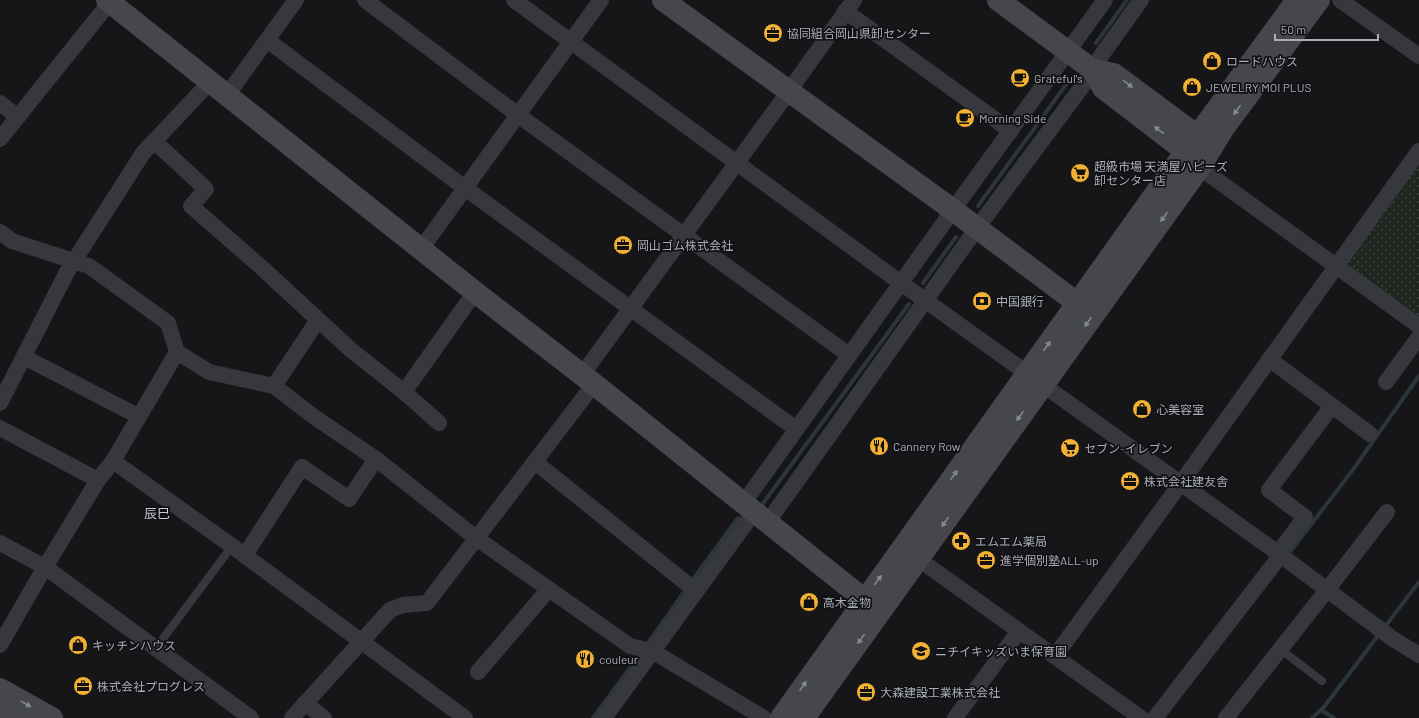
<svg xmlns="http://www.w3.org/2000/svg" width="1419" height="718" font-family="Barlow,'Noto Sans JP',sans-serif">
<defs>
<pattern id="grass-dots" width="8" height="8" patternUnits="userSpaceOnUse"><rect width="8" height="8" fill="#1e261f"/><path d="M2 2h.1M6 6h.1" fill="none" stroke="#3c433d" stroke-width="1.8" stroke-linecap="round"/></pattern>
</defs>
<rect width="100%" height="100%" fill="#161618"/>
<path fill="url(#grass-dots)" d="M 1419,162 L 1419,317 L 1350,268 L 1349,260 Z"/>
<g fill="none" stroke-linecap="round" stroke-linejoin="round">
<g stroke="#2c353c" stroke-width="4">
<path d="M 1096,43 L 1127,0"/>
<path d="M 978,206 L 1070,79"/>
<path d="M 923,283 L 956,237"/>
<path d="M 761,506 L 909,304"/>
<path d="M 1287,556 L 1352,471 L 1419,376"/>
<path d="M 691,582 L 738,518"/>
<path d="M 1384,628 L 1419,582"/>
<path d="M 646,646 L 687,588"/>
<path d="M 1321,710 L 1334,718"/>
<path d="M 593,718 L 641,653"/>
<path d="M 1312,718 L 1324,707 L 1380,633"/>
</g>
<g stroke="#37383d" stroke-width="8">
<path d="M 156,648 L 232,546"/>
<path d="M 1280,649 L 1322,681"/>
</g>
<g stroke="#37383d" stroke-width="16">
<path d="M 365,0 L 518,115 L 849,355"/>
<path d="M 514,0 L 901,283 L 1275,551 L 1393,639 L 1419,655"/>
<path d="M 1340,0 L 1419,56"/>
<path d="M 845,11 L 1011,131"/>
<path d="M 267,40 L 465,188 L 796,429"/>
<path d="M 227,95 L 296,0"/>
<path d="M 0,103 L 18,117"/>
<path d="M 0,139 L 110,2"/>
<path d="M 154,141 L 206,189 L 191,206 L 261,267 L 351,350 L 404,392 L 475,292"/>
<path d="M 1192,162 L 1419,326"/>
<path d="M 0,232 L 12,241 L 89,266 L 168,323 L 177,352 L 209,372 L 274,386 L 313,416 L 376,459 L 476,538 L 630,646 L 652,651 L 764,718"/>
<path d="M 421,249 L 601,0"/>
<path d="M 24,357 L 138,416"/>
<path d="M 1269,359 L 1370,434"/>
<path d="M 582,375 L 789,91 L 854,0"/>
<path d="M 1386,382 L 1419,337"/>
<path d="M 274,386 L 318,320"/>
<path d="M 404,392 L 439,423"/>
<path d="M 0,403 L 67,272 L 143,153 L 210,82"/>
<path d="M 0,428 L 98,480"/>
<path d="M 113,461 L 232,546 L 465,718"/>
<path d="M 535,462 L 696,591"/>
<path d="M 743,504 L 953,210 L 1105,0"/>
<path d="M 767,523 L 977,228 L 1084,84 L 1103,53 L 1141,0"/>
<path d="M 0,543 L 45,567 L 251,718"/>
<path d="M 910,553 L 1141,718"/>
<path d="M 1278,553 L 1305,517 L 1269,490 L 1332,406"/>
<path d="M 245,555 L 302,467 L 349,499 L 376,459"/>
<path d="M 0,645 L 45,567 L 98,480 L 113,461 L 177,352"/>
<path d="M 1055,656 L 1181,483 L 1419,151"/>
<path d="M 478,672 L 549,589"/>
<path d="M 305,703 L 324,718"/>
<path d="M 292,718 L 390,610 L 403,605 L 427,603 L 594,384"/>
<path d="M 604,718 L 754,512"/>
<path d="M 955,718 L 1019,631"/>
<path d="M 1155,718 L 1281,555"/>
<path d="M 1226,718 L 1327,590 L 1387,512"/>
</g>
<g stroke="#45474d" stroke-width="22">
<path d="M 107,0 L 475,292 L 594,384 L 880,612"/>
<path d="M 663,0 L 953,210 L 1077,303"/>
<path d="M 998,0 L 1093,70 L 1103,88 L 1176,144 L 1193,143"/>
<path d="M 1093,70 L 1114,74 L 1188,129 L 1193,143 L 1203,150"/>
<path d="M 0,689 L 52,718"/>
<path d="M 0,708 L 18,718"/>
<path d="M 781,718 L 1168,176 L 1297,0"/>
<path d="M 804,718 L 1200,167 L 1223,129 L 1319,0"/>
</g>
</g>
<defs><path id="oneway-solid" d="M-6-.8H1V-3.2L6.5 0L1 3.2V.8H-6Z"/></defs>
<g fill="#858993">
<use href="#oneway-solid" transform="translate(1128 84) rotate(37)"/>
<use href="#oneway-solid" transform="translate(1237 110) rotate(126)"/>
<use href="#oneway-solid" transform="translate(1159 130) rotate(-143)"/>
<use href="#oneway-solid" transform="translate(1164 217) rotate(126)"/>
<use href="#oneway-solid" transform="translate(1088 322) rotate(126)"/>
<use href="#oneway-solid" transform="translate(1047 346) rotate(-54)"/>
<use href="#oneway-solid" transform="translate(1020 416) rotate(125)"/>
<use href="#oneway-solid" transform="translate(954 475) rotate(-54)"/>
<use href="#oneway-solid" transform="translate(945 522) rotate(125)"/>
<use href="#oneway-solid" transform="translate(878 580) rotate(-54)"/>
<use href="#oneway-solid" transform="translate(861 639) rotate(126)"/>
<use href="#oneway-solid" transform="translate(803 686) rotate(-55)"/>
<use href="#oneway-solid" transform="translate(26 704) rotate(29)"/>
</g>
<defs>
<g id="office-disc" transform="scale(1)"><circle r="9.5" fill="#f2b134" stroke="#111113"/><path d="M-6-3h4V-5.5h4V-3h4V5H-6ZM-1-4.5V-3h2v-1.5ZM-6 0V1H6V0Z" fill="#111"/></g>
<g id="shop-disc" transform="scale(1)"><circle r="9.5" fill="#f2b134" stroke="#111113"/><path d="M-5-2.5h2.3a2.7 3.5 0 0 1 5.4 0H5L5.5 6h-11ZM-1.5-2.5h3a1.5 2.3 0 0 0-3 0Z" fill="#111"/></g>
<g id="cafe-disc" transform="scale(1)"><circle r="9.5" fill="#f2b134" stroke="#111113"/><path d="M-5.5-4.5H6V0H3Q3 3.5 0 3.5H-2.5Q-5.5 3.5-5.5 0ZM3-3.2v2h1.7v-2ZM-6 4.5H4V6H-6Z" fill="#111"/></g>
<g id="supermarket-disc" transform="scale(1)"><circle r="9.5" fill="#f2b134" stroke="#111113"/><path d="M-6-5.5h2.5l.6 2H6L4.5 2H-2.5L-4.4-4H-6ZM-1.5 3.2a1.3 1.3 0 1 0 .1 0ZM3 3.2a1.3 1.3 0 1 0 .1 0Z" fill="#111"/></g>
<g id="bank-disc" transform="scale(1)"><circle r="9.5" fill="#f2b134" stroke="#111113"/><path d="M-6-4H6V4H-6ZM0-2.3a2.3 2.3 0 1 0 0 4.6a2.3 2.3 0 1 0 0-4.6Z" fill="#111"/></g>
<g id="restaurant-disc" transform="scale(1)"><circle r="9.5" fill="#f2b134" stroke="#111113"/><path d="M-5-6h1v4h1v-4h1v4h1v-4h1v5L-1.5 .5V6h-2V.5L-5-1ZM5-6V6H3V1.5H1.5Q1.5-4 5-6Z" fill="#111"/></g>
<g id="pharmacy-disc" transform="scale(1)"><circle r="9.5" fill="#f2b134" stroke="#111113"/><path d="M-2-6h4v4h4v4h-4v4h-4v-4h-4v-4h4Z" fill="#111"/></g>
<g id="school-disc" transform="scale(1)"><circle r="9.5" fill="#f2b134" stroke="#111113"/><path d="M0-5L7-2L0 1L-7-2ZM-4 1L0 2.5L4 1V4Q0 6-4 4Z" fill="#111"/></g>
</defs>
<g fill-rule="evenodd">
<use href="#office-disc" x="773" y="33"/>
<use href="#shop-disc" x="1212" y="61"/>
<use href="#cafe-disc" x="1020" y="78"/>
<use href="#shop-disc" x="1192" y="87"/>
<use href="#cafe-disc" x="965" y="118"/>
<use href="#supermarket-disc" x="1080" y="173"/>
<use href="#office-disc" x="623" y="245"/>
<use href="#bank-disc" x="982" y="301"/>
<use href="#shop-disc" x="1142" y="409"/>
<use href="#restaurant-disc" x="879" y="446"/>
<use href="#supermarket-disc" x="1070" y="448"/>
<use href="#office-disc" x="1130" y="481"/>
<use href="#pharmacy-disc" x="961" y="541"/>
<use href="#office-disc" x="986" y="560"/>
<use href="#shop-disc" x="809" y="602"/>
<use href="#shop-disc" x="78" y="645"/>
<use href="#school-disc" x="921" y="651"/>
<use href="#restaurant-disc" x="585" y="659"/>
<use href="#office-disc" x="83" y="686"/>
<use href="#office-disc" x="866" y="692"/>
</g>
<g text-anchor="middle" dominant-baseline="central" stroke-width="3.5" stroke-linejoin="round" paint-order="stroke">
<g font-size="12" fill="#a8adb8" stroke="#111113" text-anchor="start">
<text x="787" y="33">協同組合岡山県卸センター</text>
<text x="1226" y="61">ロードハウス</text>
<text x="1034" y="78">Grateful's</text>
<text x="1206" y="87">JEWELRY MOI PLUS</text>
<text x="979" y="118">Morning Side</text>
<text x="1094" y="166">超級市場 天満屋ハピーズ<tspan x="1094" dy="14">卸センター店</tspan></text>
<text x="637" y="245">岡山ゴム株式会社</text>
<text x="996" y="301">中国銀行</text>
<text x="1156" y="409">心美容室</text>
<text x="893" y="446">Cannery Row</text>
<text x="1084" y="448">セブン-イレブン</text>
<text x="1144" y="481">株式会社建友舎</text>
<text x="975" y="541">エムエム薬局</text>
<text x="1000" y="560">進学個別塾ALL-up</text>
<text x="823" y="602">高木金物</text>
<text x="92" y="645">キッチンハウス</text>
<text x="935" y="651">ニチイキッズいま保育園</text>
<text x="599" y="659">couleur</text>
<text x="97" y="686">株式会社プログレス</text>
<text x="880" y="692">大森建設工業株式会社</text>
</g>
<g font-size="13" fill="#c9ccd4" stroke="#111113">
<text x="157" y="513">辰巳</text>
</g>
</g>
<path d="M1275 34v6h103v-6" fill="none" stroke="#a8adb8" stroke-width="2"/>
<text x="1281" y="34" font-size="12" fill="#a8adb8" stroke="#111113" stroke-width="3" paint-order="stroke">50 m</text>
</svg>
